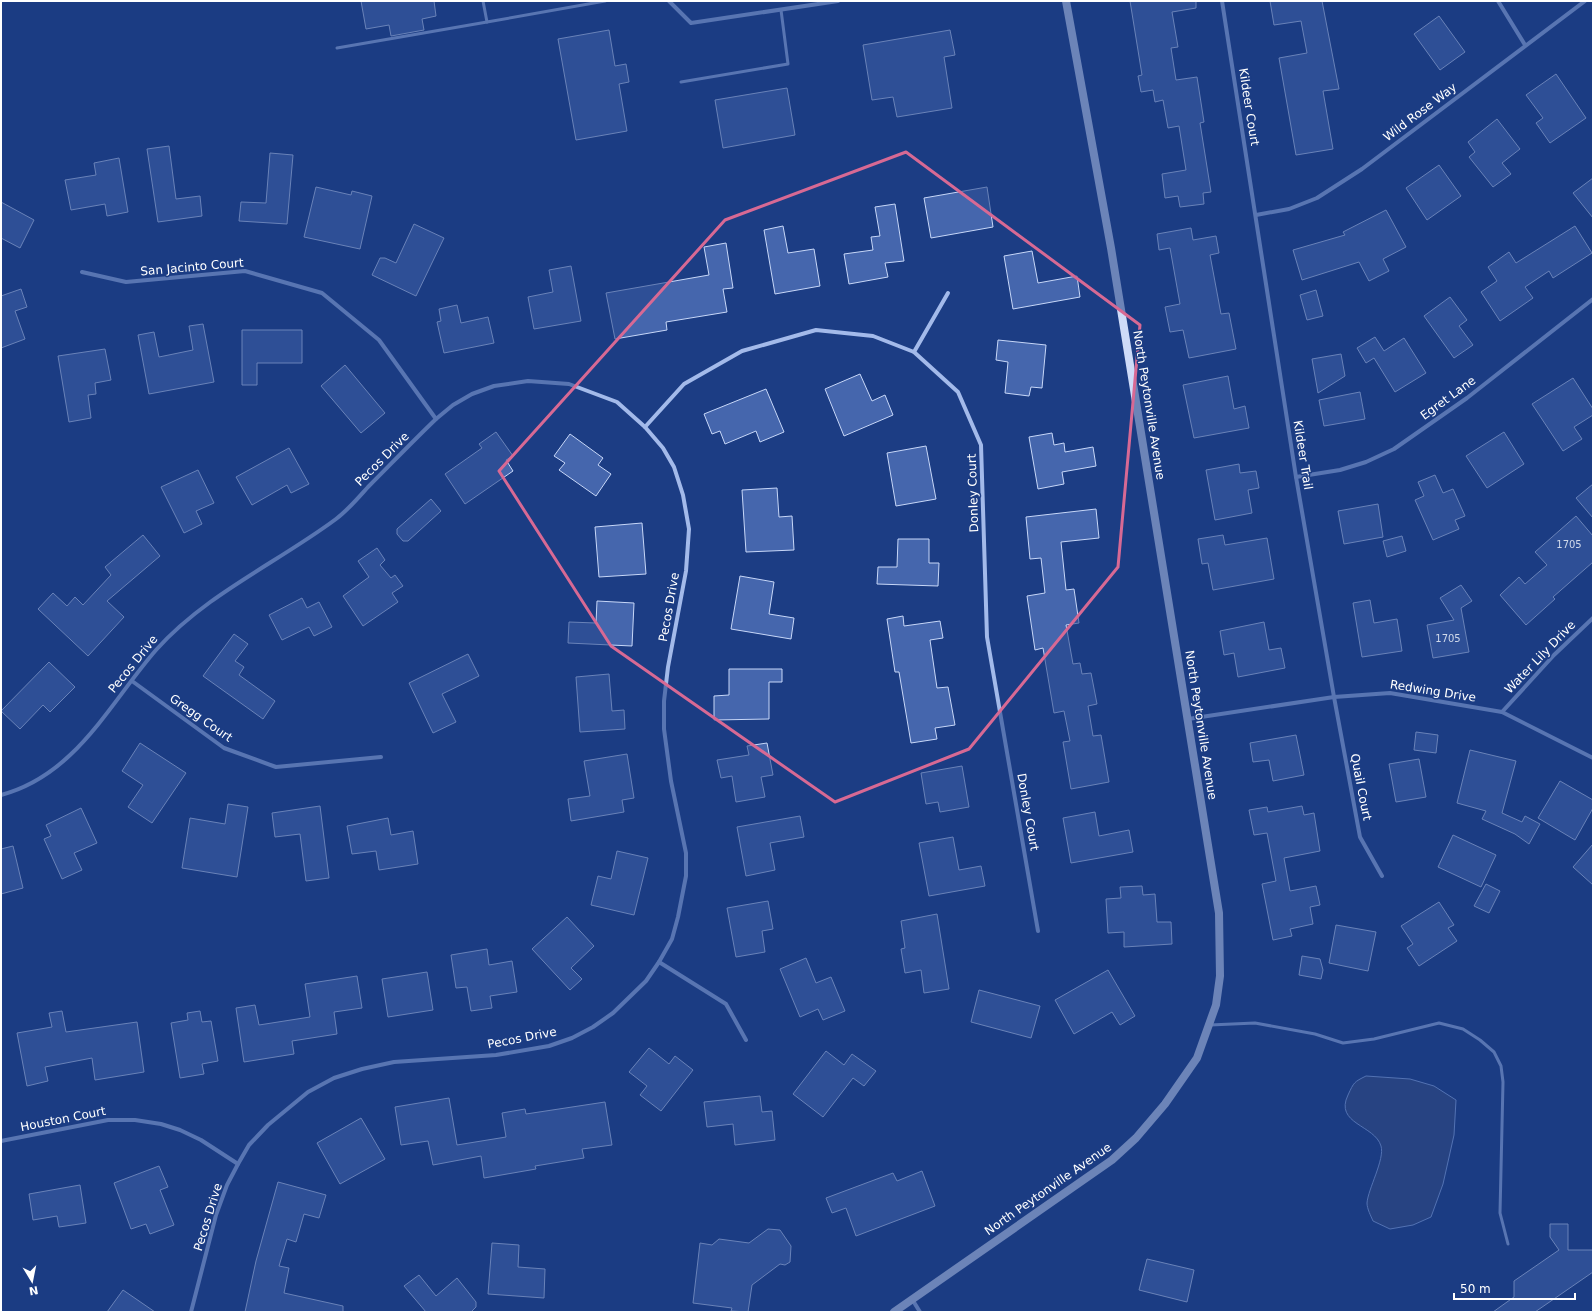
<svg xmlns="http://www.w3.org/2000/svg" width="1594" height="1313" font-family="'DejaVu Sans',sans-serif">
<rect width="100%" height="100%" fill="#1c3d84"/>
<path fill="#354d82" stroke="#96b3ec" d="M 1366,1076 L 1410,1079 L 1434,1086 L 1456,1100 L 1454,1135 L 1443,1184 L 1431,1217 L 1413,1225 L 1390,1229 L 1373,1221 C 1371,1216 1367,1209 1367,1203 C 1368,1189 1385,1159 1381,1146 C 1375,1125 1334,1124 1348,1095 C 1354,1082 1354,1082 1366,1076 Z"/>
<g fill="#4566ad" stroke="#c7d7f8">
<path d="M 361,1 L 434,1 L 436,16 L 422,19 L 424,30 L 391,36 L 389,25 L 366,29 Z"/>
<path d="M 1130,1 L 1196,1 L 1196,8 L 1172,12 L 1178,47 L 1171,48 L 1176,80 L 1197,77 L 1204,122 L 1200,123 L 1211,192 L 1203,193 L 1204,204 L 1180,207 L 1178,196 L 1165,198 L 1162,174 L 1186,170 L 1179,126 L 1168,128 L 1163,100 L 1155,102 L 1153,90 L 1141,92 L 1138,76 L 1142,75 Z"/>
<path d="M 1270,1 L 1322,1 L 1339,89 L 1323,91 L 1333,149 L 1296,155 L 1279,58 L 1307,53 L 1301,21 L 1274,25 Z"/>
<path d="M 1439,16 L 1465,52 L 1440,70 L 1414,34 Z"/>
<path d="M 609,30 L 615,66 L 626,64 L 629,82 L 619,84 L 627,131 L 576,140 L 558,39 Z"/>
<path d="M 950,30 L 955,55 L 944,57 L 952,108 L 897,117 L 893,97 L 872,100 L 863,45 Z"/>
<path d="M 1556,74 L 1586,118 L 1550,143 L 1536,123 L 1543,118 L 1526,95 Z"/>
<path d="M 787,88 L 795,135 L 723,148 L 715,100 Z"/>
<path d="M 1497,119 L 1520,149 L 1502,163 L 1511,174 L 1493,187 L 1469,157 L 1475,152 L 1468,142 Z"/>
<path d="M 169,146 L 176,199 L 200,196 L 202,216 L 158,222 L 147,149 Z"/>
<path d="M 270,153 L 293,155 L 287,224 L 239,221 L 241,202 L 266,203 Z"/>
<path d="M 119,158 L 128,212 L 107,216 L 105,204 L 71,210 L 65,180 L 96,175 L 94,163 Z"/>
<path d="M 1439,165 L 1461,196 L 1427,220 L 1406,188 Z"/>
<path d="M 1593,178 L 1593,218 L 1573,193 Z"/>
<path d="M 316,187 L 351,195 L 352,191 L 372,196 L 360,249 L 304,237 Z"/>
<path d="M 987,187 L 993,227 L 931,238 L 924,198 Z"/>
<path d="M 1,202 L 34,220 L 20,248 L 1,238 Z"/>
<path d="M 895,204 L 904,261 L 885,263 L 888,277 L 849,284 L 844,254 L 873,250 L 871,237 L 880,236 L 875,207 Z"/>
<path d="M 1386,210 L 1406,247 L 1383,259 L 1389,271 L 1369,281 L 1359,262 L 1302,280 L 1293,250 L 1345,235 L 1343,232 Z"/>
<path d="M 414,224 L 444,238 L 416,296 L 372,275 L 380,258 L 385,258 L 396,263 Z"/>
<path d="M 783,226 L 788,253 L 814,249 L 820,286 L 775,294 L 764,230 Z"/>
<path d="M 1575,226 L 1592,253 L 1553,278 L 1549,271 L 1525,287 L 1533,298 L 1500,321 L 1481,292 L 1497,281 L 1488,267 L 1509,252 L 1516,263 Z"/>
<path d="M 1191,228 L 1193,240 L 1216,236 L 1219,253 L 1210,255 L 1221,314 L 1229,313 L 1236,349 L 1189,358 L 1183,330 L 1170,332 L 1165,307 L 1180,304 L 1170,248 L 1159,250 L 1157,234 Z"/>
<path d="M 726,243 L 733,288 L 723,289 L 727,312 L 666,322 L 667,330 L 615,339 L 606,293 L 709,275 L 704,247 Z"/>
<path d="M 1032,251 L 1038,283 L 1077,276 L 1080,297 L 1013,309 L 1004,256 Z"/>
<path d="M 571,266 L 581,321 L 534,329 L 528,297 L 553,292 L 549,270 Z"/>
<path d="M 21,289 L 27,307 L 15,311 L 25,339 L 1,348 L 1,296 Z"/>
<path d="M 1316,290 L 1323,316 L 1307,320 L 1300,295 Z"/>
<path d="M 1450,297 L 1467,320 L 1459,326 L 1473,345 L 1454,358 L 1424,316 Z"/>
<path d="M 457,305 L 461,323 L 488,317 L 494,343 L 444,353 L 437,322 L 441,321 L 439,309 Z"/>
<path d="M 203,324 L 214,382 L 149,394 L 138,335 L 154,332 L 159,357 L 193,350 L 189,326 Z"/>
<path d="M 242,330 L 302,330 L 302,363 L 257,363 L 257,385 L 242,385 Z"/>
<path d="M 1375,337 L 1384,351 L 1404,338 L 1426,373 L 1395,392 L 1374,358 L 1366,363 L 1357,348 Z"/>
<path d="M 998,340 L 1046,345 L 1042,388 L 1031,387 L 1029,396 L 1005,393 L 1008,362 L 996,360 Z"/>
<path d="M 105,349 L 111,380 L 95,383 L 96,394 L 88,395 L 91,418 L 69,422 L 58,356 Z"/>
<path d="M 1341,354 L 1345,376 L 1318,393 L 1312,359 Z"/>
<path d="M 345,365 L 385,413 L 361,433 L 321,386 Z"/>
<path d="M 860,374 L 872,401 L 885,395 L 893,415 L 844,436 L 825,389 Z"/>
<path d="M 1228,376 L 1234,409 L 1245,406 L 1249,428 L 1194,438 L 1183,385 Z"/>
<path d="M 1573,378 L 1593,409 L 1593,415 L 1574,427 L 1582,439 L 1563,451 L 1532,404 Z"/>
<path d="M 766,389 L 784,432 L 760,442 L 756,431 L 725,444 L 720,431 L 712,434 L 704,414 Z"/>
<path d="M 1360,392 L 1365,419 L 1324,426 L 1319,400 Z"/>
<path d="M 496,432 L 513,456 L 506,460 L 513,471 L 465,504 L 445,474 L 482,448 L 479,444 Z"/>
<path d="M 1504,432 L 1524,464 L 1487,488 L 1466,456 Z"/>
<path d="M 1052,433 L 1054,445 L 1064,443 L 1065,452 L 1093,447 L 1096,466 L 1062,472 L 1064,484 L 1038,489 L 1029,437 Z"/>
<path d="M 570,434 L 603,458 L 598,465 L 611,474 L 596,496 L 559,470 L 565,463 L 554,456 Z"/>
<path d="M 926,446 L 936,499 L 896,506 L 887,453 Z"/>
<path d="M 289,448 L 309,484 L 291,493 L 287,485 L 252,505 L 236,477 Z"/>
<path d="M 1239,464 L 1240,473 L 1256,471 L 1259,488 L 1248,490 L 1252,513 L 1215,520 L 1206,470 Z"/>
<path d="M 198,470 L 214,503 L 196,511 L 202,524 L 184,533 L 161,487 Z"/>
<path d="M 1435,475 L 1443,493 L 1453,489 L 1465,516 L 1455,520 L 1459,529 L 1433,540 L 1415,500 L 1424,496 L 1418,482 Z"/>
<path d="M 1593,484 L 1593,518 L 1576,498 Z"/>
<path d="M 777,488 L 779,517 L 792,516 L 794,550 L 746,552 L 742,490 Z"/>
<path d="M 431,499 L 441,511 L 408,541 L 403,541 L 397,534 L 397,529 Z"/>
<path d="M 1378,504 L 1383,537 L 1344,544 L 1338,511 Z"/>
<path d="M 1096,509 L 1099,538 L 1061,542 L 1066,590 L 1074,589 L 1079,623 L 1066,625 L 1073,664 L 1080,663 L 1082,674 L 1091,673 L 1097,704 L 1088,706 L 1093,736 L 1101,735 L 1109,782 L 1071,789 L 1063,742 L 1070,741 L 1064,711 L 1054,713 L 1043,648 L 1035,650 L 1027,596 L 1045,593 L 1041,558 L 1030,559 L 1026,517 Z"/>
<path d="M 1576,516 L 1593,536 L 1593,562 L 1553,597 L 1555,599 L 1526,625 L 1500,595 L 1519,577 L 1525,584 L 1547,565 L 1535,552 Z"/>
<path d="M 642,523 L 646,574 L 599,577 L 595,527 Z"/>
<path d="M 143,535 L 160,556 L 107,601 L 124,617 L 88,656 L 38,609 L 53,593 L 67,606 L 75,597 L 83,605 L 111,575 L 105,567 Z"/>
<path d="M 1223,535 L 1225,545 L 1267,538 L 1274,579 L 1213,590 L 1208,563 L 1202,564 L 1198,539 Z"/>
<path d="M 1402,536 L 1406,551 L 1387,557 L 1383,541 Z"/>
<path d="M 898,539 L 929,539 L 929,563 L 939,563 L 938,586 L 877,584 L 878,567 L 897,567 Z"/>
<path d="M 377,548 L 385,560 L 380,565 L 391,578 L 395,575 L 403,586 L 392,593 L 398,602 L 363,626 L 343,596 L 369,577 L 358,561 Z"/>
<path d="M 740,576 L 774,582 L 769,614 L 794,618 L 791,639 L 731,629 Z"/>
<path d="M 1461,585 L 1472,601 L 1461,608 L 1469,652 L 1433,658 L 1427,625 L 1454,620 L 1440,598 Z"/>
<path d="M 302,598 L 307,608 L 319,602 L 332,627 L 314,636 L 309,627 L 282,640 L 269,615 Z"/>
<path d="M 1370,600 L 1374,623 L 1397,619 L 1402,651 L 1362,657 L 1353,603 Z"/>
<path d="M 597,601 L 634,603 L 632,646 L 568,643 L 569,622 L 596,623 Z"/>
<path d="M 903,616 L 904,626 L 940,621 L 943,638 L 930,640 L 937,688 L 948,687 L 955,725 L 935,728 L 937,739 L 911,743 L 899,672 L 895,672 L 887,619 Z"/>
<path d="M 1264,622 L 1269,650 L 1281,648 L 1285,668 L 1238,677 L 1234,653 L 1224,655 L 1220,631 Z"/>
<path d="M 234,634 L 248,644 L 235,661 L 244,667 L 239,675 L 275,701 L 263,719 L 203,676 Z"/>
<path d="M 468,654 L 479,676 L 442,694 L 456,722 L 433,733 L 409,683 Z"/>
<path d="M 49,662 L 75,687 L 50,712 L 43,705 L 20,729 L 1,711 Z"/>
<path d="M 729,669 L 782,669 L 782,682 L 769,682 L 769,719 L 714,720 L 714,696 L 729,695 Z"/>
<path d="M 609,674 L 612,711 L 624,710 L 625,729 L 580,732 L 576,677 Z"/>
<path d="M 1416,732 L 1438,735 L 1436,753 L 1414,750 Z"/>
<path d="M 1296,735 L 1304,775 L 1273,781 L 1269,760 L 1253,762 L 1250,743 Z"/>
<path d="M 140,743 L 186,773 L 152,823 L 128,807 L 143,785 L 122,771 Z"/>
<path d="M 767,743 L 773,775 L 761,777 L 765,797 L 736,802 L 732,776 L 721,778 L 717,760 L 749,755 L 747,746 Z"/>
<path d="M 1470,750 L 1516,761 L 1502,813 L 1522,822 L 1525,816 L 1540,824 L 1529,844 L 1515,834 L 1482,819 L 1486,811 L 1457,803 Z"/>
<path d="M 627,754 L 634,798 L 622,800 L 624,812 L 571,821 L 568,799 L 590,796 L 584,761 Z"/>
<path d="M 1419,759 L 1426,797 L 1396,802 L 1389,764 Z"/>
<path d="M 962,766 L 969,807 L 940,812 L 938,802 L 926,804 L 921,773 Z"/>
<path d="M 1560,781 L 1593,800 L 1593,808 L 1575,840 L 1538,818 Z"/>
<path d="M 228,804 L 248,807 L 237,877 L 182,868 L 190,818 L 225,824 Z"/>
<path d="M 320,806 L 329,878 L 306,881 L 300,834 L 275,837 L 272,813 Z"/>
<path d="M 1302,806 L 1304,815 L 1314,813 L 1320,851 L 1284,858 L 1290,891 L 1316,886 L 1320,905 L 1310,907 L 1313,924 L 1290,929 L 1292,936 L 1273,940 L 1262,884 L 1276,881 L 1267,833 L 1254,835 L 1249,810 L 1267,807 L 1268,812 Z"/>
<path d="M 81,808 L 97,843 L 74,853 L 82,870 L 62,879 L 44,839 L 51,836 L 46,825 Z"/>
<path d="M 1095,812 L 1099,836 L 1129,830 L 1133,852 L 1071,863 L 1063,818 Z"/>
<path d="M 800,816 L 804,837 L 770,843 L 775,870 L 746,876 L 737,827 Z"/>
<path d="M 388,818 L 391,835 L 413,831 L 418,864 L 379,870 L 376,851 L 352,854 L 347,826 Z"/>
<path d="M 1453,835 L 1496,855 L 1481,887 L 1438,867 Z"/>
<path d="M 953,837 L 959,870 L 981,866 L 985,886 L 929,896 L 919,843 Z"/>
<path d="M 1593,844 L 1593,885 L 1573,867 Z"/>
<path d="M 13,846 L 23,888 L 1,894 L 1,849 Z"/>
<path d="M 617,851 L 648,858 L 634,915 L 591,905 L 598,876 L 611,879 Z"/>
<path d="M 1486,884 L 1500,891 L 1489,913 L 1474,906 Z"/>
<path d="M 1142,886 L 1143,895 L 1155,894 L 1157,922 L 1171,922 L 1172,944 L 1124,947 L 1124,932 L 1108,933 L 1106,899 L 1121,898 L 1120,887 Z"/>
<path d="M 768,901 L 773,929 L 762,931 L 765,952 L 736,957 L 727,908 Z"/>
<path d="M 1439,902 L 1454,925 L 1448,928 L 1457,941 L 1419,966 L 1407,948 L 1413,944 L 1401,926 Z"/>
<path d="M 937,914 L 949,989 L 924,993 L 921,970 L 905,973 L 901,949 L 905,948 L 901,921 Z"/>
<path d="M 567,917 L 594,946 L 571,968 L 582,979 L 570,990 L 532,949 Z"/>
<path d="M 1336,925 L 1376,932 L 1368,971 L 1329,963 Z"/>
<path d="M 487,949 L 489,965 L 512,961 L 517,992 L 490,996 L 492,1008 L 471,1011 L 467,987 L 456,988 L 451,955 Z"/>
<path d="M 1302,956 L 1320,959 L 1323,970 L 1321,979 L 1299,975 Z"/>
<path d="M 806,958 L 816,983 L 831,977 L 845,1011 L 823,1020 L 818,1009 L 800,1017 L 780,969 Z"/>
<path d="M 1108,970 L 1135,1016 L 1120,1025 L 1112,1012 L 1074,1034 L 1055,1000 Z"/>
<path d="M 427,972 L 433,1010 L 388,1017 L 382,979 Z"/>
<path d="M 357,976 L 362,1008 L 334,1012 L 337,1034 L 292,1041 L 294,1054 L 244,1062 L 236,1008 L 255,1005 L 259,1025 L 310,1017 L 305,984 Z"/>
<path d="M 979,990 L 1040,1006 L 1031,1038 L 971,1022 Z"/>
<path d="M 62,1011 L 66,1032 L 137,1022 L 144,1072 L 95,1080 L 92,1058 L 45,1067 L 48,1081 L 27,1086 L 17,1033 L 52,1027 L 49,1013 Z"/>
<path d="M 200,1011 L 202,1022 L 211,1021 L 218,1061 L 202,1064 L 204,1074 L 180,1078 L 171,1023 L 188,1020 L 187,1013 Z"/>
<path d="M 649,1048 L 669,1064 L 675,1056 L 693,1070 L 661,1111 L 640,1095 L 647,1086 L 629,1072 Z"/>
<path d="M 826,1051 L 844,1065 L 852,1054 L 876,1071 L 864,1086 L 853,1078 L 823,1117 L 793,1094 Z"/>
<path d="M 760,1096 L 762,1112 L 772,1111 L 775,1140 L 735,1145 L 733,1124 L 707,1127 L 704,1102 Z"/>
<path d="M 449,1098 L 457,1145 L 506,1137 L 502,1113 L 525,1109 L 526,1114 L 605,1102 L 612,1145 L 582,1149 L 584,1158 L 535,1166 L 536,1169 L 484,1178 L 481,1156 L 433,1165 L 428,1141 L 401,1145 L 395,1107 Z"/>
<path d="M 361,1118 L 385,1159 L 340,1184 L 317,1143 Z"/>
<path d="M 159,1166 L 168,1187 L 160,1190 L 174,1225 L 150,1234 L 146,1224 L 131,1229 L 114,1183 Z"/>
<path d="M 922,1171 L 935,1206 L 856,1236 L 846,1208 L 832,1213 L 826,1198 L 893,1173 L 897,1181 Z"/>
<path d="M 278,1182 L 326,1195 L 319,1218 L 304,1214 L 296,1242 L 287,1239 L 279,1266 L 289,1268 L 284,1293 L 343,1306 L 343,1312 L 245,1312 L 256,1261 Z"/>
<path d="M 80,1185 L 86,1223 L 59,1227 L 57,1216 L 33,1220 L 29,1194 Z"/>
<path d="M 1550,1224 L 1568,1224 L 1568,1250 L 1593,1250 L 1593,1272 L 1535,1312 L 1493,1312 L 1514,1297 L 1514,1281 L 1559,1250 L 1550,1237 Z"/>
<path d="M 768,1229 L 780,1230 L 791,1246 L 790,1262 L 785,1265 L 780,1264 L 752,1285 L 748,1312 L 731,1311 L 732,1308 L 693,1303 L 700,1243 L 712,1245 L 719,1239 L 749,1243 Z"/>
<path d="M 492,1243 L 519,1245 L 518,1267 L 545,1269 L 544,1298 L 488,1294 Z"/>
<path d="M 1147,1259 L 1194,1270 L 1187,1302 L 1139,1290 Z"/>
<path d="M 419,1275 L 436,1296 L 457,1278 L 476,1302 L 476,1307 L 471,1312 L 426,1312 L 404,1286 Z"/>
<path d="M 123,1290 L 155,1312 L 107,1312 Z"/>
</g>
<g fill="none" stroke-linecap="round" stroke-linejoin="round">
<g stroke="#a3baea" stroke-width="3">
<path d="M 483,1 L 487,22 L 605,1"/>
<path d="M 337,48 L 487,22"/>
<path d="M 681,82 L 788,64 L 781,10"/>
<path d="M 1210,1025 L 1255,1023 L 1315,1034 L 1343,1043 L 1374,1039 L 1439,1023 L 1463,1029 L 1480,1040 L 1494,1052 L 1501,1066 L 1503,1082 L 1500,1213 L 1508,1244"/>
</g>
<g stroke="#a3baea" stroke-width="4">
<path d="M 669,1 L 691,23 L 838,1"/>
<path d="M 1222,1 L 1296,477 L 1334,697 L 1360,837 L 1382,876"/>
<path d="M 1498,1 L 1525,45"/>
<path d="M 1256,215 L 1289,209 L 1317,198 L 1362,169 L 1585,1"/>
<path d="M 82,272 L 126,282 L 245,271 L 322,293 L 379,340 L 436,419"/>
<path d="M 914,352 L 948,293"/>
<path d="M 645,427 L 684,384 L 742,351 L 816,330 L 873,336 L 914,352 L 958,392 L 981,445 L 987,637 L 1038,931"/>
<path d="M 1296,477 L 1340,470 L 1366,462 L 1394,449 L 1467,398 L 1593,299"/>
<path d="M 132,681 L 224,748 L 276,767 L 381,757"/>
<path d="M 1502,712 L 1554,655 L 1593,618"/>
<path d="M 1188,719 L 1334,697 L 1390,693 L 1502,712 L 1593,758"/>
<path d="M 1,795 C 76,775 109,704 156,650 C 206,594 277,563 336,519 C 348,510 358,498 368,487 C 391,464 413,441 436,419 L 453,405 L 472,394 L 494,386 L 528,381 L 569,384 L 617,402 L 645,427 L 663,448 L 674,467 L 683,495 L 689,529 L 686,571 L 668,667 L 664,701 L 664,729 L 671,781 L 686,853 L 686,876 L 678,917 L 672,939 L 659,962 L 646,981 L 613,1013 L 593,1027 L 572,1038 L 549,1046 L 496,1055 L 394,1062 L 362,1069 L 334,1078 L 308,1092 L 268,1125 L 249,1145 L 238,1164 L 227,1185 L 216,1215 L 191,1312"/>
<path d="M 659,962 L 726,1004 L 746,1040"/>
<path d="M 1,1141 L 108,1120 L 135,1120 L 161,1124 L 180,1130 L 201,1140 L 238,1164"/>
<path d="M 912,1299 L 920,1312"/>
</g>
<path stroke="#cedbf8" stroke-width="8" d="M 894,1312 L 1112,1160 L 1136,1138 L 1165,1104 L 1197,1058 L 1216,1005 L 1220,976 L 1219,913 L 1111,248 L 1066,1"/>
</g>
<path d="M0 0H1594V1313H0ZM 906,152 L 1140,325 L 1118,567 L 969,749 L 835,802 L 611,646 L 499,471 L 725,220 Z" fill="#1c3d84" fill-opacity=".55" fill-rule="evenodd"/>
<path fill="none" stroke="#d76994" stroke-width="3" stroke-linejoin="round" d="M 906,152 L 1140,325 L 1118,567 L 969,749 L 835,802 L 611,646 L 499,471 L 725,220 Z"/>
<g text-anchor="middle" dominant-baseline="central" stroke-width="3" stroke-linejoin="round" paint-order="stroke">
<g font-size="10" fill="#d0d9ea">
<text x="1569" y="544">1705</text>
<text x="1448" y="638">1705</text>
</g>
<g font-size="12" fill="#fff" stroke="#1c3d84">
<text transform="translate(1249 107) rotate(81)">Kildeer Court</text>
<text transform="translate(1420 112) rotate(-37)">Wild Rose Way</text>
<text transform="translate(192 267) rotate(-5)">San Jacinto Court</text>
<text transform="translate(1448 398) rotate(-36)">Egret Lane</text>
<text transform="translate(1149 405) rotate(81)">North Peytonville Avenue</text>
<text transform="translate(1303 455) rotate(81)">Kildeer Trail</text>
<text transform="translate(382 459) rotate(-45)">Pecos Drive</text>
<text transform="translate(973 493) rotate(-92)">Donley Court</text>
<text transform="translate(669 607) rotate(-80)">Pecos Drive</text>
<text transform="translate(1540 657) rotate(-46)">Water Lily Drive</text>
<text transform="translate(133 664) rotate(-51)">Pecos Drive</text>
<text transform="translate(1433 691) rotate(9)">Redwing Drive</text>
<text transform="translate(201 718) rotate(35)">Gregg Court</text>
<text transform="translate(1201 725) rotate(81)">North Peytonville Avenue</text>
<text transform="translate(1361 787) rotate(79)">Quail Court</text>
<text transform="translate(1028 812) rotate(80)">Donley Court</text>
<text transform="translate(522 1038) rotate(-11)">Pecos Drive</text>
<text transform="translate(63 1119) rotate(-11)">Houston Court</text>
<text transform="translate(1048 1189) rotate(-35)">North Peytonville Avenue</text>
<text transform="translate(208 1217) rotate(-73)">Pecos Drive</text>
</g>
</g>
<rect width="1594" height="1313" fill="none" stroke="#ffffff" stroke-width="4"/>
<g transform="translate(32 1281) rotate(170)" stroke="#1c3d84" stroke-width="3" paint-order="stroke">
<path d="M0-3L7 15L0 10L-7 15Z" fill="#ffffff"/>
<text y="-6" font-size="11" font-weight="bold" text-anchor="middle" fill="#ffffff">N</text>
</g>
<path d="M1454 1293v6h121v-6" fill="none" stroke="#ffffff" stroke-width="2"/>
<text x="1460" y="1293" font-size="12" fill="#ffffff" stroke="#1c3d84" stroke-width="3" paint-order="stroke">50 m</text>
</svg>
